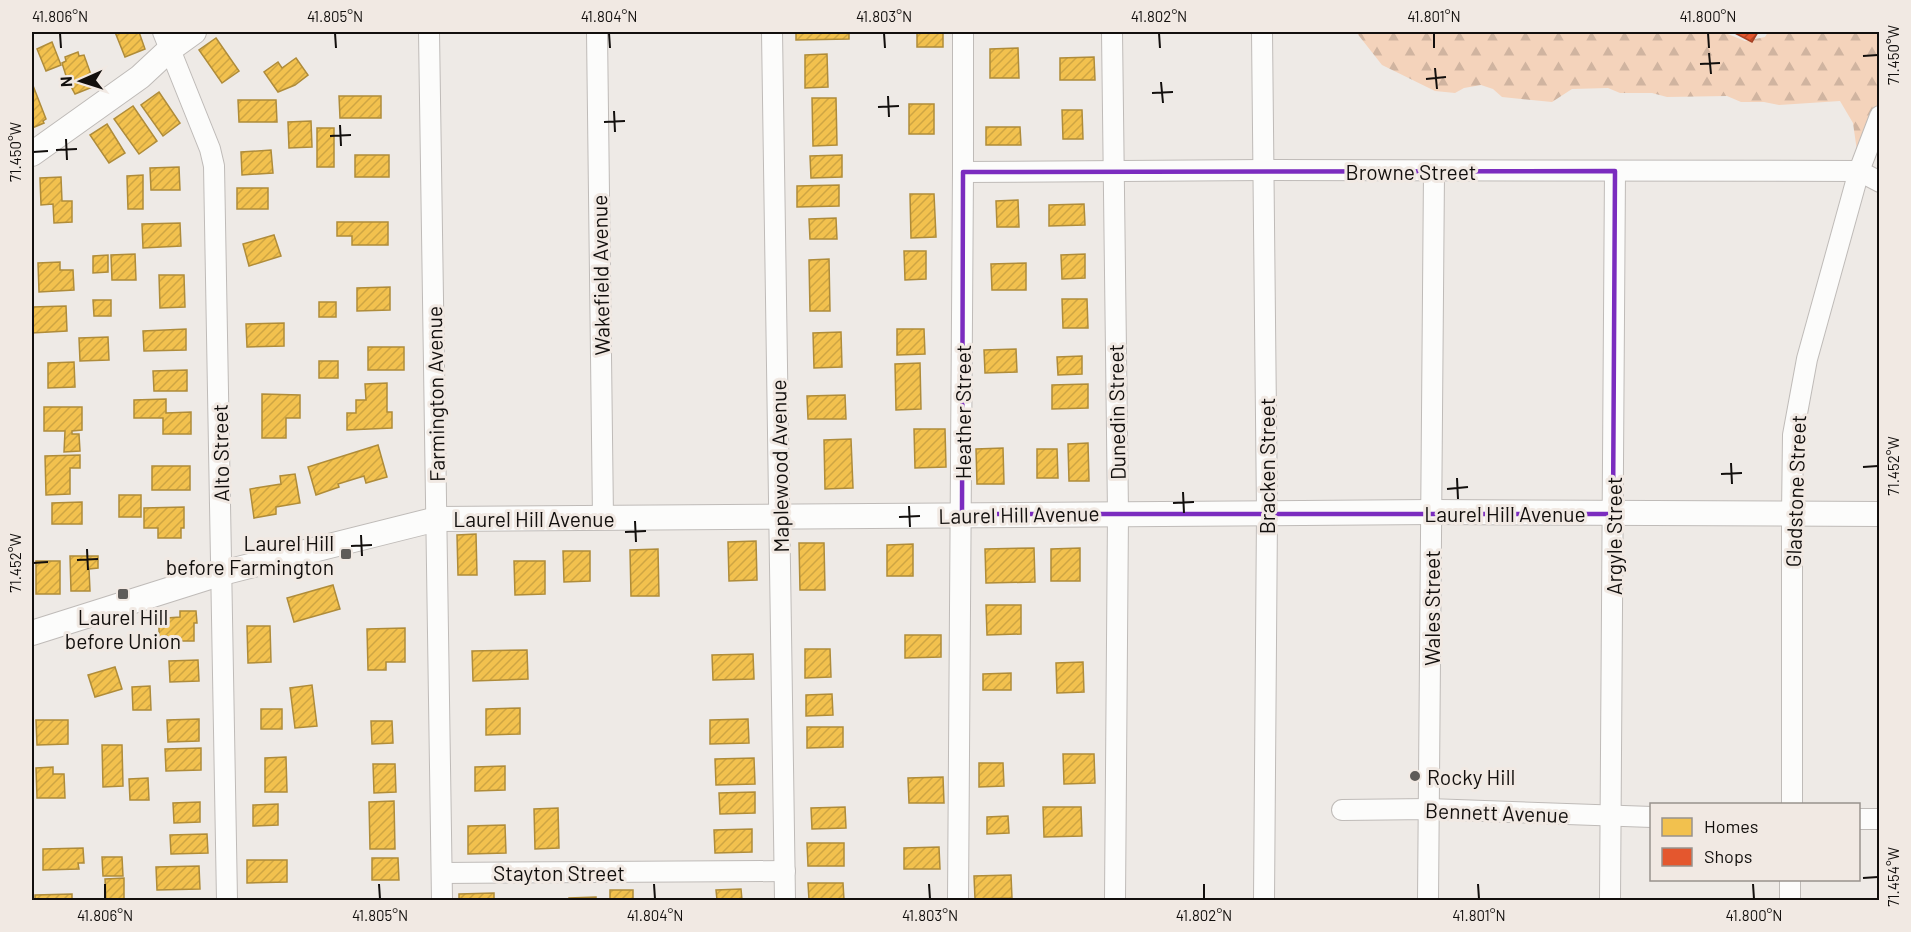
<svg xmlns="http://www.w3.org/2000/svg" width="1911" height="932" font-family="Barlow,sans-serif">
<defs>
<pattern id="forest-firs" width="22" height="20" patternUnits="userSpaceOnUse" patternTransform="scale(1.5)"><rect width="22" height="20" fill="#f4d3bb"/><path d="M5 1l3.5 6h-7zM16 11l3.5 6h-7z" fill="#d0b4a0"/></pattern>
<pattern id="homes-hatch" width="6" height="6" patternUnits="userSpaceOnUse" patternTransform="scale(1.5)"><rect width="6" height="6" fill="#f2c14e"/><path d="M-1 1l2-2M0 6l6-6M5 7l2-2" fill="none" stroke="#cea543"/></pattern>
<pattern id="shops-hatch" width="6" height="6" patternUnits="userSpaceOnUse" patternTransform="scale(1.5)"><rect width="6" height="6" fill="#e4572e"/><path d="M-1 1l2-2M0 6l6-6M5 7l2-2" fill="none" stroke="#b74626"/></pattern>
</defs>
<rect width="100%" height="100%" fill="#eeeae6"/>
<path fill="url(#forest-firs)" d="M 1356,32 L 1723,32 L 1745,41 L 1765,37 L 1768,32 L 1879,32 L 1879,111 L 1859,165 L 1853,123 L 1840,101 L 1779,105 L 1764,102 L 1741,102 L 1727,96 L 1667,97 L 1652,93 L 1620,93 L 1608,88 L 1572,89 L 1552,102 L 1502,97 L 1493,89 L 1481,85 L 1464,88 L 1455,93 L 1435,91 L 1382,65 Z"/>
<g fill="url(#homes-hatch)" stroke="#af8c3a" stroke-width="1.5">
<path d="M 115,32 L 139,32 L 145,49 L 125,57 Z"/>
<path d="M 796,32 L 849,32 L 849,39 L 796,40 Z"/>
<rect x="917" y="32" width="26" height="15"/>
<path d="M 216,38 L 239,71 L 222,83 L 199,50 Z"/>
<path d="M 52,42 L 61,65 L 46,71 L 37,49 Z"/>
<path d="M 1018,48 L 1019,78 L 990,78 L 990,49 Z"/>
<path d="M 78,52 L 79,56 L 84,55 L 95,86 L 75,94 L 67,79 L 62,63 L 66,61 L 65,57 Z"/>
<path d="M 827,54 L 828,87 L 805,88 L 805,55 Z"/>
<path d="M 1094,57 L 1095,80 L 1060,80 L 1060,58 Z"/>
<path d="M 296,58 L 308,75 L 295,85 L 278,92 L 264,72 L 278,62 L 282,68 Z"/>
<path d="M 32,83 L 46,119 L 43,121 L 44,123 L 32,128 Z"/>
<path d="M 159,92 L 180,123 L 163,136 L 141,105 Z"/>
<path d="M 339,96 L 381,96 L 381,118 L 340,118 Z"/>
<path d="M 812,98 L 836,98 L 837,145 L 813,146 Z"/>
<path d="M 238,100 L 276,100 L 277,122 L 239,122 Z"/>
<rect x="909" y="104" width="25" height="30"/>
<path d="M 133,106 L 157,141 L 139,154 L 114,119 Z"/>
<path d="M 1062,110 L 1082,110 L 1083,139 L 1063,139 Z"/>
<path d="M 311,121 L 312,147 L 289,148 L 288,122 Z"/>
<path d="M 107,124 L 125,153 L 109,163 L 90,135 Z"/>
<path d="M 986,127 L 1020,127 L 1021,145 L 986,145 Z"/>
<rect x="317" y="128" width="17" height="39"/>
<path d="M 271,150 L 273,173 L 242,175 L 241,152 Z"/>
<rect x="355" y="155" width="34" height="22"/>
<path d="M 842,155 L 842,177 L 811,178 L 810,156 Z"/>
<path d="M 179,167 L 180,190 L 151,190 L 150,168 Z"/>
<path d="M 143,175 L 143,209 L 128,209 L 127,176 Z"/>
<path d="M 61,177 L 62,201 L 72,201 L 72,222 L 54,223 L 53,204 L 41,205 L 40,178 Z"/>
<path d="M 839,185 L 839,206 L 797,207 L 797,186 Z"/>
<rect x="237" y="188" width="31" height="21"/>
<path d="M 910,194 L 934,194 L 936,237 L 911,238 Z"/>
<path d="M 1018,200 L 1019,227 L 997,227 L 996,201 Z"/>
<path d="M 1084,204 L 1085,225 L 1049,226 L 1049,205 Z"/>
<path d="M 836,218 L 837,239 L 810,239 L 809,219 Z"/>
<path d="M 337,222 L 388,222 L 388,245 L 352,245 L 352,236 L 337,236 Z"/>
<path d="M 180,223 L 181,246 L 143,248 L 142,224 Z"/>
<path d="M 274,235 L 281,256 L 249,266 L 243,244 Z"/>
<path d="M 904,251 L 926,251 L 926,279 L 905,280 Z"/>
<path d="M 135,254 L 136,280 L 112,280 L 111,255 Z"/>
<path d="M 1085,254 L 1085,278 L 1062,279 L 1061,255 Z"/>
<path d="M 108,255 L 108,272 L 93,273 L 93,256 Z"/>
<path d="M 829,259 L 830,311 L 810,311 L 809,260 Z"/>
<path d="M 60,262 L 60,270 L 73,270 L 74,290 L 39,292 L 38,263 Z"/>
<path d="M 1026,263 L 1026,290 L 992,290 L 991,264 Z"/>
<path d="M 159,275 L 184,275 L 185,307 L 160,308 Z"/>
<path d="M 390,287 L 390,310 L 357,311 L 357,288 Z"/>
<path d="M 1062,299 L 1087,299 L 1088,328 L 1063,328 Z"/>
<path d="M 93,300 L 111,300 L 111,316 L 94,316 Z"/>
<rect x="319" y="302" width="17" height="15"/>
<path d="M 66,306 L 67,331 L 32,333 L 32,307 Z"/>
<path d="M 284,323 L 284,346 L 247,347 L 246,324 Z"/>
<path d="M 186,329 L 186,350 L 144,351 L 143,331 Z"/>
<path d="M 897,329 L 924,329 L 925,354 L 897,355 Z"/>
<path d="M 841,332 L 842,367 L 814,368 L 813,333 Z"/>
<path d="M 108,337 L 109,360 L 80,361 L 79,338 Z"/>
<rect x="368" y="347" width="36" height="23"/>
<path d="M 1016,349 L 1017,372 L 985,373 L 984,350 Z"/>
<path d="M 1082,356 L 1082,374 L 1058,375 L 1057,357 Z"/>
<rect x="319" y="361" width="19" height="17"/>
<path d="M 74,362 L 75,387 L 48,388 L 48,363 Z"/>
<path d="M 920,363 L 921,409 L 896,410 L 895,364 Z"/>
<path d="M 187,370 L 187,391 L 154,391 L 153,371 Z"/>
<path d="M 387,383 L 387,412 L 392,412 L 392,428 L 347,430 L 347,413 L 356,413 L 356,400 L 366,400 L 365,384 Z"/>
<path d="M 1088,384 L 1088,408 L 1052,409 L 1052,385 Z"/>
<path d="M 262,394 L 300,395 L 300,418 L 286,418 L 286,438 L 262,438 Z"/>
<path d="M 845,395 L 846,419 L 808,419 L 807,396 Z"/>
<path d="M 166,399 L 166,413 L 191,412 L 191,434 L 163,434 L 163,418 L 134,418 L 134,400 Z"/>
<path d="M 44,407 L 82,407 L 82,430 L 72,431 L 72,434 L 79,434 L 80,451 L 64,452 L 65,431 L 44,431 Z"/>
<path d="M 914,429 L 945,429 L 946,467 L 915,468 Z"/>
<path d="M 851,439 L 853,488 L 825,489 L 824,440 Z"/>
<path d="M 1088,443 L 1089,481 L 1069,481 L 1068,444 Z"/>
<path d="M 378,445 L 387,477 L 366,483 L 364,476 L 338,484 L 339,487 L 316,495 L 308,467 Z"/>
<path d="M 1003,448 L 1004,484 L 977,484 L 976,449 Z"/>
<path d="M 1037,449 L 1057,449 L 1058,478 L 1037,478 Z"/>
<path d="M 80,455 L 80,468 L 70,468 L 70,494 L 46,495 L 45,456 Z"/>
<rect x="152" y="466" width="38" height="24"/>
<path d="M 295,474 L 300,503 L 276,507 L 276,514 L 254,518 L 250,489 L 281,484 L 280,476 Z"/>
<rect x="119" y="495" width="22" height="22"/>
<path d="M 82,502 L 82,524 L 52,524 L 52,503 Z"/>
<path d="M 184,507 L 184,528 L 181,528 L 181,538 L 158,538 L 158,528 L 144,528 L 144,508 Z"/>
<path d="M 476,534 L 477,575 L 458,575 L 457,535 Z"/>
<path d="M 756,541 L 757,580 L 729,581 L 728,542 Z"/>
<path d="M 799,543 L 824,543 L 825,590 L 800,590 Z"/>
<path d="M 913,544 L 913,576 L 887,576 L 887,545 Z"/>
<path d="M 1034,548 L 1035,582 L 986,583 L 985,549 Z"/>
<path d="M 1080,548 L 1080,581 L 1051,581 L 1051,549 Z"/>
<path d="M 658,549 L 659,596 L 631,596 L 630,550 Z"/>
<path d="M 563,551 L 590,551 L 590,581 L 564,582 Z"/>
<path d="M 70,556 L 98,556 L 98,568 L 89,569 L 90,591 L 71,591 Z"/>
<rect x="36" y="561" width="24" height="33"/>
<path d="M 514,561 L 545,561 L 545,594 L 515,595 Z"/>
<path d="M 333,585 L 340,609 L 294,622 L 287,598 Z"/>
<path d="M 986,605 L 1021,605 L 1021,634 L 987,635 Z"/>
<path d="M 180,611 L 196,611 L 197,623 L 194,623 L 194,641 L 167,641 L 167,636 L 159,637 L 159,624 L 167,624 L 167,618 L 180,617 Z"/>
<path d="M 247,626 L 270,626 L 271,662 L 248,663 Z"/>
<path d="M 405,628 L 405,662 L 386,662 L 386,670 L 368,670 L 367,629 Z"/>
<path d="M 905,635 L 941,635 L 941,657 L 905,658 Z"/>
<path d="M 805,649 L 830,649 L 831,677 L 805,678 Z"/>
<path d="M 527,650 L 528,679 L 473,681 L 472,651 Z"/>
<path d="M 753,654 L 754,679 L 713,680 L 712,655 Z"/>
<path d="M 198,660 L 199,681 L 170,682 L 169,661 Z"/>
<path d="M 1083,662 L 1084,692 L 1057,693 L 1056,663 Z"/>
<path d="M 115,667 L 122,689 L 95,697 L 88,675 Z"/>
<path d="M 1011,673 L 1011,690 L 983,690 L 983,674 Z"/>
<path d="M 312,685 L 317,726 L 295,728 L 290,688 Z"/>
<path d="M 150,686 L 151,710 L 133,710 L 132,687 Z"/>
<path d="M 832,694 L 833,715 L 806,716 L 806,695 Z"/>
<path d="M 520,708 L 520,734 L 486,735 L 486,709 Z"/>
<rect x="261" y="709" width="21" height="20"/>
<path d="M 199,719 L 199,741 L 168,742 L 167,720 Z"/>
<path d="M 748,719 L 749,743 L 710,744 L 710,720 Z"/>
<path d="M 36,720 L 68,720 L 68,744 L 37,745 Z"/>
<path d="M 371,721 L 392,721 L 393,743 L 372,744 Z"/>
<path d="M 807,727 L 843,727 L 843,747 L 807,748 Z"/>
<path d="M 102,745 L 122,745 L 123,786 L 103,787 Z"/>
<path d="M 201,748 L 201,770 L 166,771 L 165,749 Z"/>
<path d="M 1063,754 L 1094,754 L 1095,783 L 1064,784 Z"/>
<path d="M 286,757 L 287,792 L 265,792 L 265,758 Z"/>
<path d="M 754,758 L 755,784 L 716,785 L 715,759 Z"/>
<path d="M 979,763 L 1003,763 L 1004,786 L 979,787 Z"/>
<path d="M 373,764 L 395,764 L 396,792 L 374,793 Z"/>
<path d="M 505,766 L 505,790 L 475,791 L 475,767 Z"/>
<path d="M 53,767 L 53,774 L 64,774 L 65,798 L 37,798 L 36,768 Z"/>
<path d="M 943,777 L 944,803 L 909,803 L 908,778 Z"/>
<path d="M 148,778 L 149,800 L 130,800 L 129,779 Z"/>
<path d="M 755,792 L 755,813 L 720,814 L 719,793 Z"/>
<path d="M 394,801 L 395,849 L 370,849 L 369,802 Z"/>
<path d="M 200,802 L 200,822 L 174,823 L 173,803 Z"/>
<path d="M 278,804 L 278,825 L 253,826 L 253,805 Z"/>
<path d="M 845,807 L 846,828 L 812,829 L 811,808 Z"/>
<path d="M 1043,807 L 1081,807 L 1082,836 L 1044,837 Z"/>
<path d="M 558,808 L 559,848 L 535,849 L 534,809 Z"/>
<path d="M 1008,816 L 1009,833 L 987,834 L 987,817 Z"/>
<path d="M 505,825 L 506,853 L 468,854 L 468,826 Z"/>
<path d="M 752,829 L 752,852 L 715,853 L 714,830 Z"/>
<path d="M 207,834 L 208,853 L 171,854 L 170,835 Z"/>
<path d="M 807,843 L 844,843 L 844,866 L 808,866 Z"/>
<path d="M 939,847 L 940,869 L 904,869 L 904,848 Z"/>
<path d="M 83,848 L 84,863 L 78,863 L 79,869 L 43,870 L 43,849 Z"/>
<path d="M 102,857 L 122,857 L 123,876 L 103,876 Z"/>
<path d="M 372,858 L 398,858 L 399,880 L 372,880 Z"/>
<path d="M 247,860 L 287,860 L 287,882 L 247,883 Z"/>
<path d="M 199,866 L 200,889 L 157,890 L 156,867 Z"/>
<path d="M 1011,875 L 1012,898 L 975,899 L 974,876 Z"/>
<path d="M 124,878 L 124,900 L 106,900 L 105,879 Z"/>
<path d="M 808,883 L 843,883 L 844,900 L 809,900 Z"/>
<path d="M 741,889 L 742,900 L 717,900 L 716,890 Z"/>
<rect x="610" y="890" width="23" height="10"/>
<path d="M 494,893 L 494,900 L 459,900 L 459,894 Z"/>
<path d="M 72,894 L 72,900 L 35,900 L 35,895 Z"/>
<path d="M 596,897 L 596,900 L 569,900 L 569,898 Z"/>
</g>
<path fill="url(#shops-hatch)" stroke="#a54124" stroke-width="1.5" d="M 1733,32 L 1758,32 L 1752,42 Z"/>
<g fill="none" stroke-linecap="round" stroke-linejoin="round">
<g stroke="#bfbbb8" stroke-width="22">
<g id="minor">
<path d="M 163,32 L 210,149 L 214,166 L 227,900"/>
<path d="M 429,32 L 442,900"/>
<path d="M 597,32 L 603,518"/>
<path d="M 772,32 L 785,900"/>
<path d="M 1112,32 L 1118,513 L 1115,900"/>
<path d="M 1262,32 L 1267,513 L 1264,900"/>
<path d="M 963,172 L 1264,170 L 1859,171 L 1880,182"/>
<path d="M 1792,804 L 1792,515 L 1793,435 L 1807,359 L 1859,171 L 1880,116"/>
<path d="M 1342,810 L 1429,809 L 1652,817"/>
<path d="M 1858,819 L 1880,819"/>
<path d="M 442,873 L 785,871"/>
<path d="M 958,900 L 963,172 L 963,32"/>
<path d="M 1428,900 L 1434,172"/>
<path d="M 1610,900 L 1615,171"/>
<path d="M 1790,900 L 1790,880"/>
</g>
</g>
<g stroke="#bfbbb8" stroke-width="26">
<g id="tertiary">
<path d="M 32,154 L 140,77 L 169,50 L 194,32"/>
<path d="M 32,633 L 222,573 L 437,519 L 1432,512 L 1880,514"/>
</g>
</g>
<use href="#minor" stroke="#fcfcfb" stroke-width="20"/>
<use href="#tertiary" stroke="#fcfcfb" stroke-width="24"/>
</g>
<path fill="none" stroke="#7b2cbf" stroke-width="4.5" stroke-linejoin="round" d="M 1615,171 L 1613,514 L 962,514 L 963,172 Z"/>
<path fill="none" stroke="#120f0d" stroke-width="2" d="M 60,33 L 61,48M 335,33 L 336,48M 609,33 L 610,48M 884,33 L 885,48M 1159,33 L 1160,48M 1434,33 L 1434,48M 1708,33 L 1709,48M 1709,53 L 1711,74M 1863,56 L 1878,55M 1700,64 L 1720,63M 1435,68 L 1437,89M 1426,79 L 1446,77M 1161,82 L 1163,103M 1152,93 L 1173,92M 888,96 L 889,117M 878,107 L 899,106M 614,111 L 615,132M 604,122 L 625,121M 340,125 L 341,146M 330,136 L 351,135M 66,139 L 67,160M 56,150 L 77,149M 33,152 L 48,151M 1731,463 L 1732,484M 1863,467 L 1878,466M 1721,474 L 1742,473M 1457,478 L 1458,499M 1447,489 L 1468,487M 1183,492 L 1184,513M 1173,503 L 1194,502M 909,506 L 910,527M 899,517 L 920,516M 635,521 L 636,542M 625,532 L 646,531M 361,535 L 362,556M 351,546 L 372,545M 87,549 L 88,570M 77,560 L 98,559M 33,563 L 48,562M 1863,878 L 1878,877M 105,884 L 105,899M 379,884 L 380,899M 654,884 L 655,899M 929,884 L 930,899M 1204,884 L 1204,899M 1478,884 L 1479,899M 1753,884 L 1754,899"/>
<g fill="#5f5c59" stroke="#f1e9e3" stroke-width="2">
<rect x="340" y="548" width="12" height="12" rx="3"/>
<rect x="117" y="588" width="12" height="12" rx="3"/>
<circle cx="1415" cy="776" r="6"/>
</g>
<g text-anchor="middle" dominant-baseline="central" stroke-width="6" stroke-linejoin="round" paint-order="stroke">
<g font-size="21" fill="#120f0d" stroke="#f1e9e3">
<text x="1411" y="171">Browne Street</text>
<text transform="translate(600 275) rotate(-91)">Wakefield Avenue</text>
<text transform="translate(435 394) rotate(-91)">Farmington Avenue</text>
<text transform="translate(962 412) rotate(-90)">Heather Street</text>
<text transform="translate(1116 412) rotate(-91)">Dunedin Street</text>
<text transform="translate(220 453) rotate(-91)">Alto Street</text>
<text transform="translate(779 466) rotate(-91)">Maplewood Avenue</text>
<text transform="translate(1266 466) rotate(-90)">Bracken Street</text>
<text transform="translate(1795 491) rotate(-88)">Gladstone Street</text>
<text x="1505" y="513">Laurel Hill Avenue</text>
<text transform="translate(1019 514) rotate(-1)">Laurel Hill Avenue</text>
<text x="534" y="518">Laurel Hill Avenue</text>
<text transform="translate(1613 536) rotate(-90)">Argyle Street</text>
<text transform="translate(1431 608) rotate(-90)">Wales Street</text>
<text transform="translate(1497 812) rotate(2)">Bennett Avenue</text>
<text x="559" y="872">Stayton Street</text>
</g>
<g font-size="21" fill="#120f0d" stroke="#f1e9e3" text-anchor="end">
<text x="334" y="542">Laurel Hill<tspan x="334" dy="24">before Farmington</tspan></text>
<text x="123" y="616" text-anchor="middle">Laurel Hill<tspan x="123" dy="24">before Union</tspan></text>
<text x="1427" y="776" text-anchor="start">Rocky Hill</text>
</g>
</g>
<rect width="1911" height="932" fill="none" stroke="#f1e9e3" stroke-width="66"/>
<rect x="1650" y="803" width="210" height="78" fill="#f1e9e3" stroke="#98928d" stroke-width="1.5"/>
<rect x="1662" y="818" width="30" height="18" fill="#f2c14e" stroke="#98928d" stroke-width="1.5"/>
<text x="1704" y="833" font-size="18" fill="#120f0d">Homes</text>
<rect x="1662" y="848" width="30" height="18" fill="#e4572e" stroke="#98928d" stroke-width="1.5"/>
<text x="1704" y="863" font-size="18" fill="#120f0d">Shops</text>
<g transform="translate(81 81) rotate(267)" stroke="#f1e9e3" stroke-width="4.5" paint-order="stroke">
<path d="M0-4.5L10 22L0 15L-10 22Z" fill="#120f0d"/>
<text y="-9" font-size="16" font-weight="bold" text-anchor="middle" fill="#120f0d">N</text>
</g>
<rect x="33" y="33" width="1845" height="866" fill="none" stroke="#120f0d" stroke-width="2"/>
<g font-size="15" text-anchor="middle" fill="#120f0d">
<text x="60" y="22">41.806°N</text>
<text x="335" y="22">41.805°N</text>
<text x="609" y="22">41.804°N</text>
<text x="884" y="22">41.803°N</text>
<text x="1159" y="22">41.802°N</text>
<text x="1434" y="22">41.801°N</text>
<text x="1708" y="22">41.800°N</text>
<text transform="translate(1894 55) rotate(-90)" y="5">71.450°W</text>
<text transform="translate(16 152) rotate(-90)" y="5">71.450°W</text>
<text transform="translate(1894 466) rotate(-90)" y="5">71.452°W</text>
<text transform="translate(16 563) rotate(-90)" y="5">71.452°W</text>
<text transform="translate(1894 877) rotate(-90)" y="5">71.454°W</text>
<text x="105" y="921">41.806°N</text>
<text x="380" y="921">41.805°N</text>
<text x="655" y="921">41.804°N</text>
<text x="930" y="921">41.803°N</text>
<text x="1204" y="921">41.802°N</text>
<text x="1479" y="921">41.801°N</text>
<text x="1754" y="921">41.800°N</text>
</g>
</svg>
